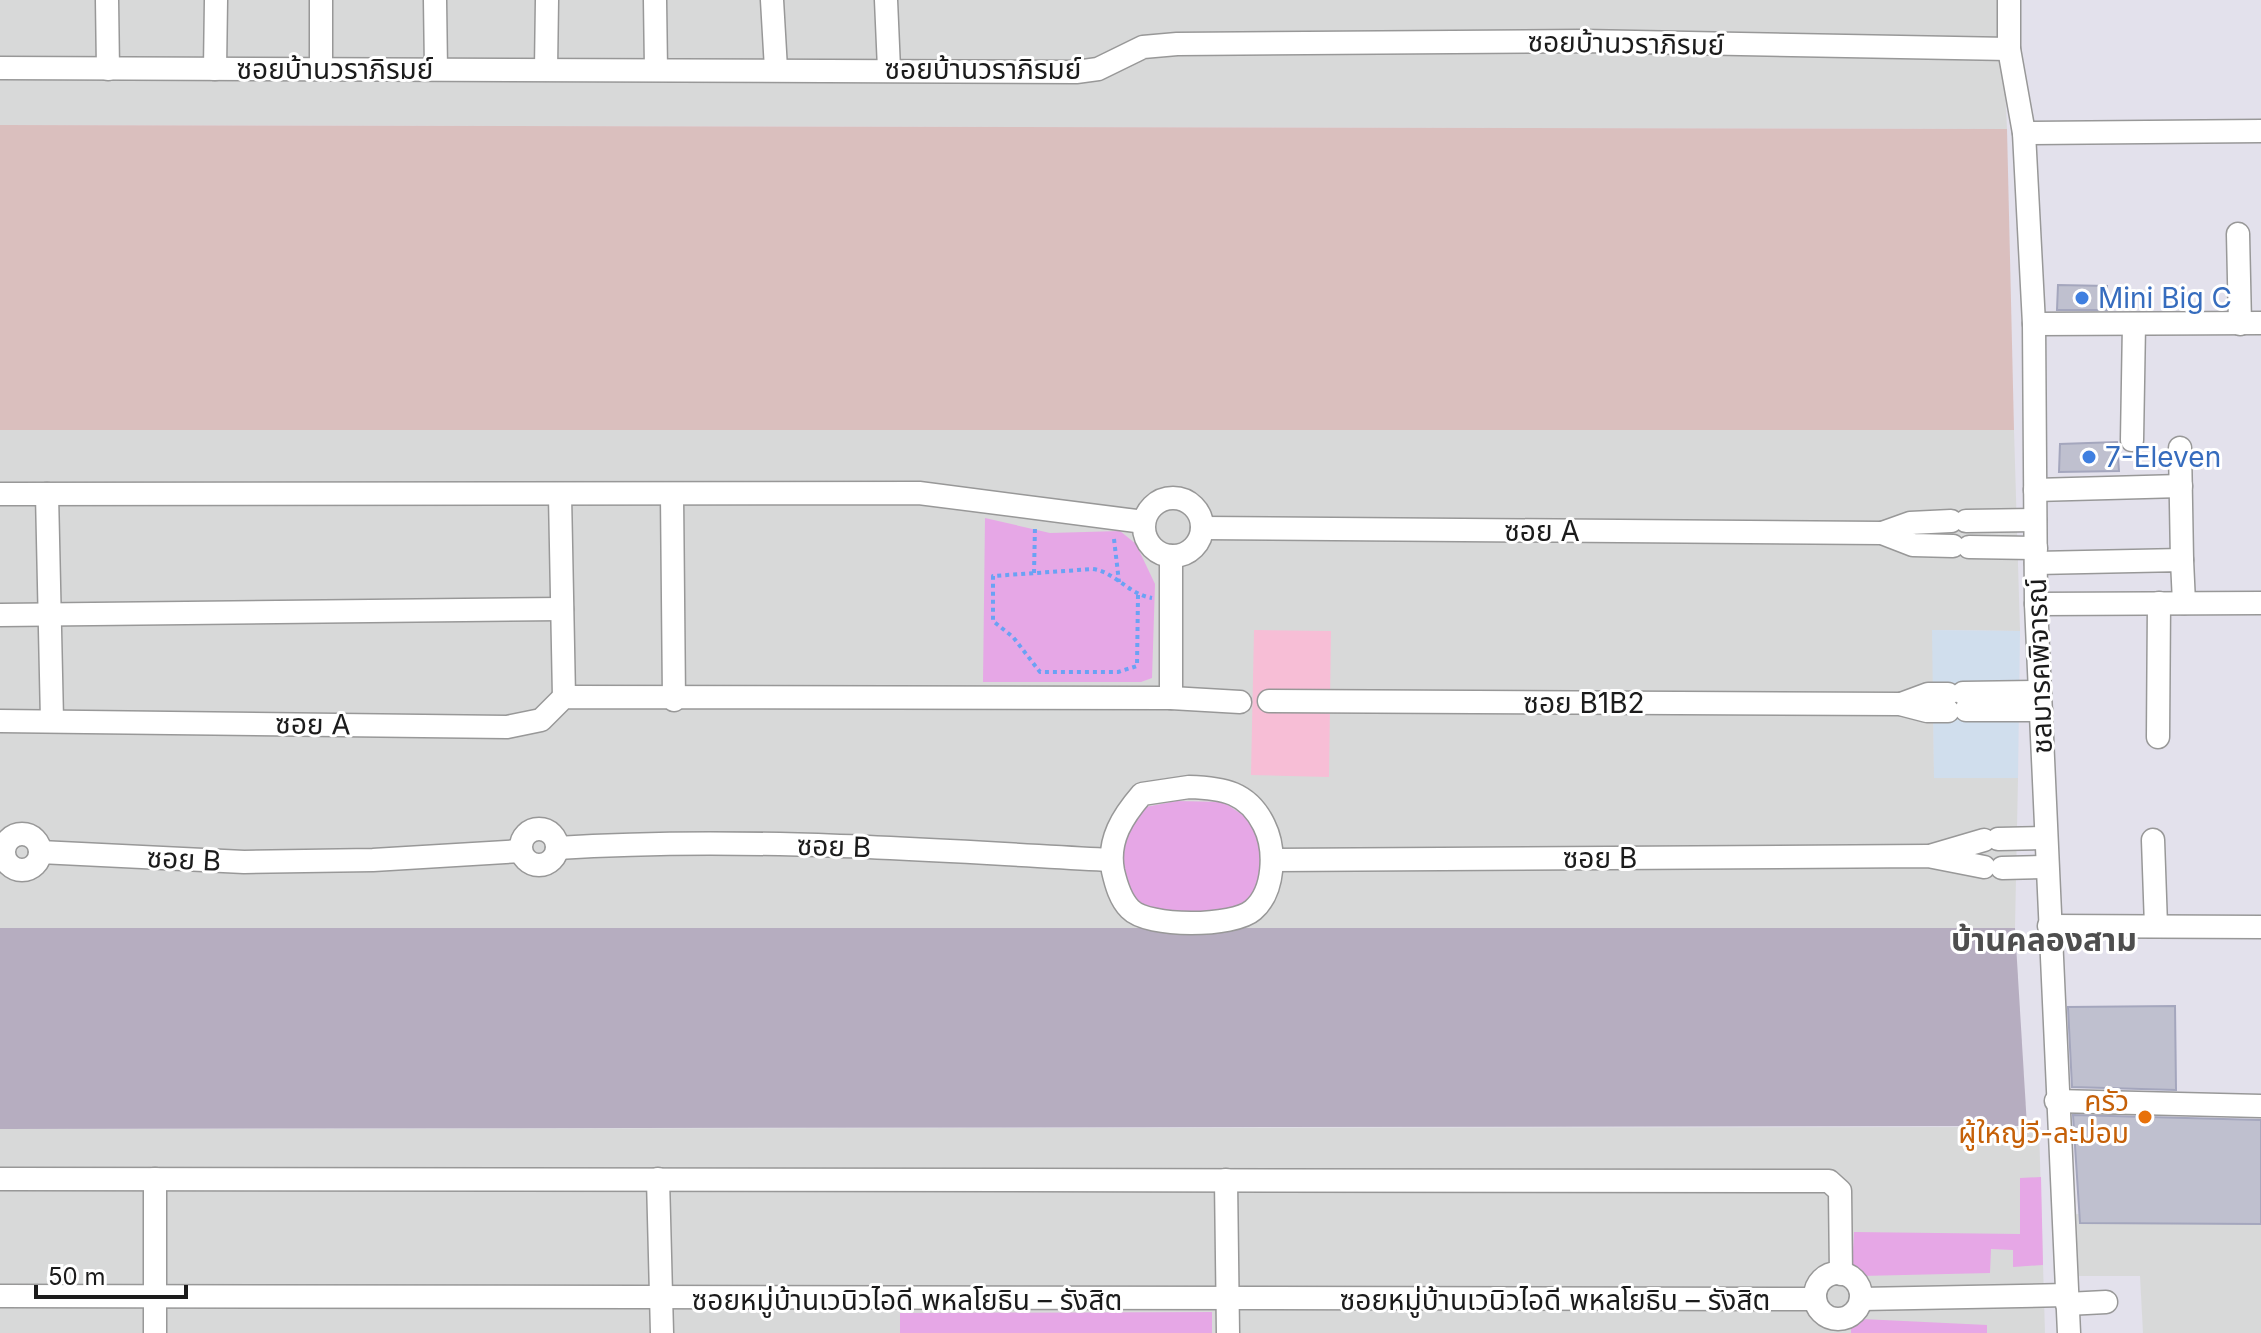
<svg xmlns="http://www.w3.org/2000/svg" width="2261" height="1333" font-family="Inter,'Noto Sans Thai',sans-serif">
<rect width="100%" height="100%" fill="#e3e1ec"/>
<g fill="#d8d9d9">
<path d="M 0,0 L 2001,0 L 2007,129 L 0,125 Z"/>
<path d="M 0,430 L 2014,430 L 2020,631 L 1933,630 L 1934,778 L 2018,778 L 2015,928 L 0,928 Z"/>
<path d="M 2039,1127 L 2045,1333 L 0,1333 L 0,1129 Z"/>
<path d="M 2071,1214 L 2261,1215 L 2261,1333 L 2143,1333 L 2140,1276 L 2074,1276 Z"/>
</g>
<path fill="#d0deed" d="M 1932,630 L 2020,631 L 2018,778 L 1934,778 Z"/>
<path fill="#b6adc0" d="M 0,928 L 2015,928 L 2027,1126 L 0,1129 Z"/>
<g fill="#e6a7e6">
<path d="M 985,518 L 1050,533 L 1120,531 L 1136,544 L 1155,584 L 1152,678 L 1141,682 L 983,682 Z"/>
<path d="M 1177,801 L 1223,802 L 1246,817 L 1257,830 L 1266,877 L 1248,908 L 1178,914 L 1142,908 L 1121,882 L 1122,828 L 1140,808 Z"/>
<path d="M 2041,1177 L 2043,1265 L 2013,1267 L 2013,1250 L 1991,1249 L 1990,1273 L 1861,1276 L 1852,1269 L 1854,1232 L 2020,1234 L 2020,1178 Z"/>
<path d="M 1212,1312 L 1212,1333 L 900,1333 L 900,1313 Z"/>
<path d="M 1862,1319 L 1987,1325 L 1987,1333 L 1851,1333 L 1851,1324 Z"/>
</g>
<path fill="#dabfbe" d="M 0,125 L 2007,129 L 2014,430 L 0,430 Z"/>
<path fill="#f7bed6" d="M 1254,630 L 1331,631 L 1329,777 L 1251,775 Z"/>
<g fill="#bfc0cf" stroke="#a4a6bd" stroke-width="2">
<path d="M 2058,285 L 2107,286 L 2107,310 L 2057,310 Z"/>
<path d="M 2117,442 L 2119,471 L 2059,472 L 2060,444 Z"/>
<path d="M 2175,1006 L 2176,1090 L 2072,1087 L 2068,1007 Z"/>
<path d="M 2073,1115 L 2261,1120 L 2261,1224 L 2080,1223 Z"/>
</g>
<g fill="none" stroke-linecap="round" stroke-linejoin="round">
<g stroke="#989898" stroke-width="25">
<g id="minor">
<path d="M 107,0 L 108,69"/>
<path d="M 435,0 L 436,69"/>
<path d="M 655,0 L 656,69"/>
<path d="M 772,0 L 776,69"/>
<path d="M 886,0 L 889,69"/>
<path d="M 2009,0 L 2009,49 L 2024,133 L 2034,324 L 2036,604 L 2069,1333"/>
<path d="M 0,68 L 1076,72 L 1098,69 L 1143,47 L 1177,44 L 1583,41 L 2009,49"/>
<path d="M 215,69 L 216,0"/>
<path d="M 321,69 L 321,0"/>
<path d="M 546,69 L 547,0"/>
<path d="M 2024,133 L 2261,131"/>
<path d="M 2238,234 L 2240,324"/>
<path d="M 2034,324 L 2261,323"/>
<path d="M 2132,440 L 2134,324"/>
<path d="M 2180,448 L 2182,560"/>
<path d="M 2035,490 L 2181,486"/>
<path d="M 0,494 L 919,493 L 1144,522"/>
<path d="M 47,494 L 52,720"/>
<path d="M 560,495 L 564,697"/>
<path d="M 672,495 L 674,700"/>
<circle cx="1173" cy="527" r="29"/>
<path d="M 1966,521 L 2035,520"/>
<path d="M 1202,528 L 1882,533 L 1913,545 L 1953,546"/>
<path d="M 1882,533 L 1910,523 L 1951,521"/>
<path d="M 1969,547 L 2036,548"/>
<path d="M 1171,556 L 1171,698"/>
<path d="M 2036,563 L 2182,560 L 2184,603"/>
<path d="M 2036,604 L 2261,603"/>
<path d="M 0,615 L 562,609"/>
<path d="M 1963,693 L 2040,692"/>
<path d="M 1269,701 L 1900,704 L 1927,711 L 1948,711"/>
<path d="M 1901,704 L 1928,694 L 1948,694"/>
<path d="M 1966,710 L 2041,710"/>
<path d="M 0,721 L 507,727 L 541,720 L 564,697 L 1171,698 L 1240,702"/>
<path d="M 2158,737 L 2159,603"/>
<path d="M 1189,787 C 1223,788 1248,792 1264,825 C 1276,849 1275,891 1253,910 C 1234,927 1148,928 1130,909 C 1120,899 1116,884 1113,871 C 1107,840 1123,816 1142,794 Z"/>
<circle cx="539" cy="847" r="18"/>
<circle cx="22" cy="852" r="18"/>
<path d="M 1998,839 L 2045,838"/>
<path d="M 2153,840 L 2156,926"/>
<path d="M 557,848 C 742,836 927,850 1111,860"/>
<path d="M 40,852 L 244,862 L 373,860 L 521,851"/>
<path d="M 1933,855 L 1984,840"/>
<path d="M 1273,860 L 1928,856 L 1984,867"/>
<path d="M 2002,868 L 2046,867"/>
<path d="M 2049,926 L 2261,927"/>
<path d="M 2056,1101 L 2261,1106"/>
<path d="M 0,1179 L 1829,1181 L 1840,1191 L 1841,1274"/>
<path d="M 658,1179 L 662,1333"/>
<path d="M 1226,1180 L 1228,1333"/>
<circle cx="1838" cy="1296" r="23"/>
<path d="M 0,1296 L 1814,1299"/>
<path d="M 1861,1299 L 2067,1295"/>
<path d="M 2067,1304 L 2106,1302"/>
<path d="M 155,1333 L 155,1179"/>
</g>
</g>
<g stroke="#6aa2f4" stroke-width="4" stroke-dasharray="4 4" stroke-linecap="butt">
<path d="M 1114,539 L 1119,582"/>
<path d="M 1034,573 L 1035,527"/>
<path d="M 1138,595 L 1137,666 L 1118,672 L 1040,672 L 1013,637 L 993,621 L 993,576 L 1093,569 C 1115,572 1128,594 1152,598"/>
</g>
<use href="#minor" stroke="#fff" stroke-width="22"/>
</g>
<g fill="#3f7fe0" stroke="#fff" stroke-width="3">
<circle cx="2082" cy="298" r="8"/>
<circle cx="2089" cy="457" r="8"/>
</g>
<circle fill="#e8710a" stroke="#fff" stroke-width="3" cx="2145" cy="1117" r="8"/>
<g text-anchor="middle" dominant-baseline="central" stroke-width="6" stroke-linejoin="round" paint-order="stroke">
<g font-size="28" fill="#1b1b1b" stroke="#fff">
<text transform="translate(1626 43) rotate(1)">ซอยบ้านวราภิรมย์</text>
<text x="335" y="69">ซอยบ้านวราภิรมย์</text>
<text x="983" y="69">ซอยบ้านวราภิรมย์</text>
<text x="1542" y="531">ซอย A</text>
<text transform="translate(2039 666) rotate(-92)">ชลมารคพิจารณ์</text>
<text x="1584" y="703">ซอย B1B2</text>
<text transform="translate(313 724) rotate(1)">ซอย A</text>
<text transform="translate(834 846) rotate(2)">ซอย B</text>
<text x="1600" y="858">ซอย B</text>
<text transform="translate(184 859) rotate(3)">ซอย B</text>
<text x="907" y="1300">ซอยหมู่บ้านเวนิวไอดี พหลโยธิน – รังสิต</text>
<text x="1555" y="1300">ซอยหมู่บ้านเวนิวไอดี พหลโยธิน – รังสิต</text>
</g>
<g font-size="28" fill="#366cbe" stroke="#fff" text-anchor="start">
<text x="2098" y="298">Mini Big C</text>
<text x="2105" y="457">7-Eleven</text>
</g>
<g font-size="28" fill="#c56008" stroke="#fff" text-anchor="end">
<text x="2129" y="1101">ครัว<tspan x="2129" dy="32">ผู้ใหญ่วี-ละม่อม</tspan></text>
</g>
<g font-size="32" font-weight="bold" fill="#4e4e4e" stroke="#fff">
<text x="2044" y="939">บ้านคลองสาม</text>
</g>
</g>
<path d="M36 1285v12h150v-12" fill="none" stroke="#1b1b1b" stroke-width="4"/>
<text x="48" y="1285" font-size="24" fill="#1b1b1b" stroke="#ffffff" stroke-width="6" paint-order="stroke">50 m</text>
</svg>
